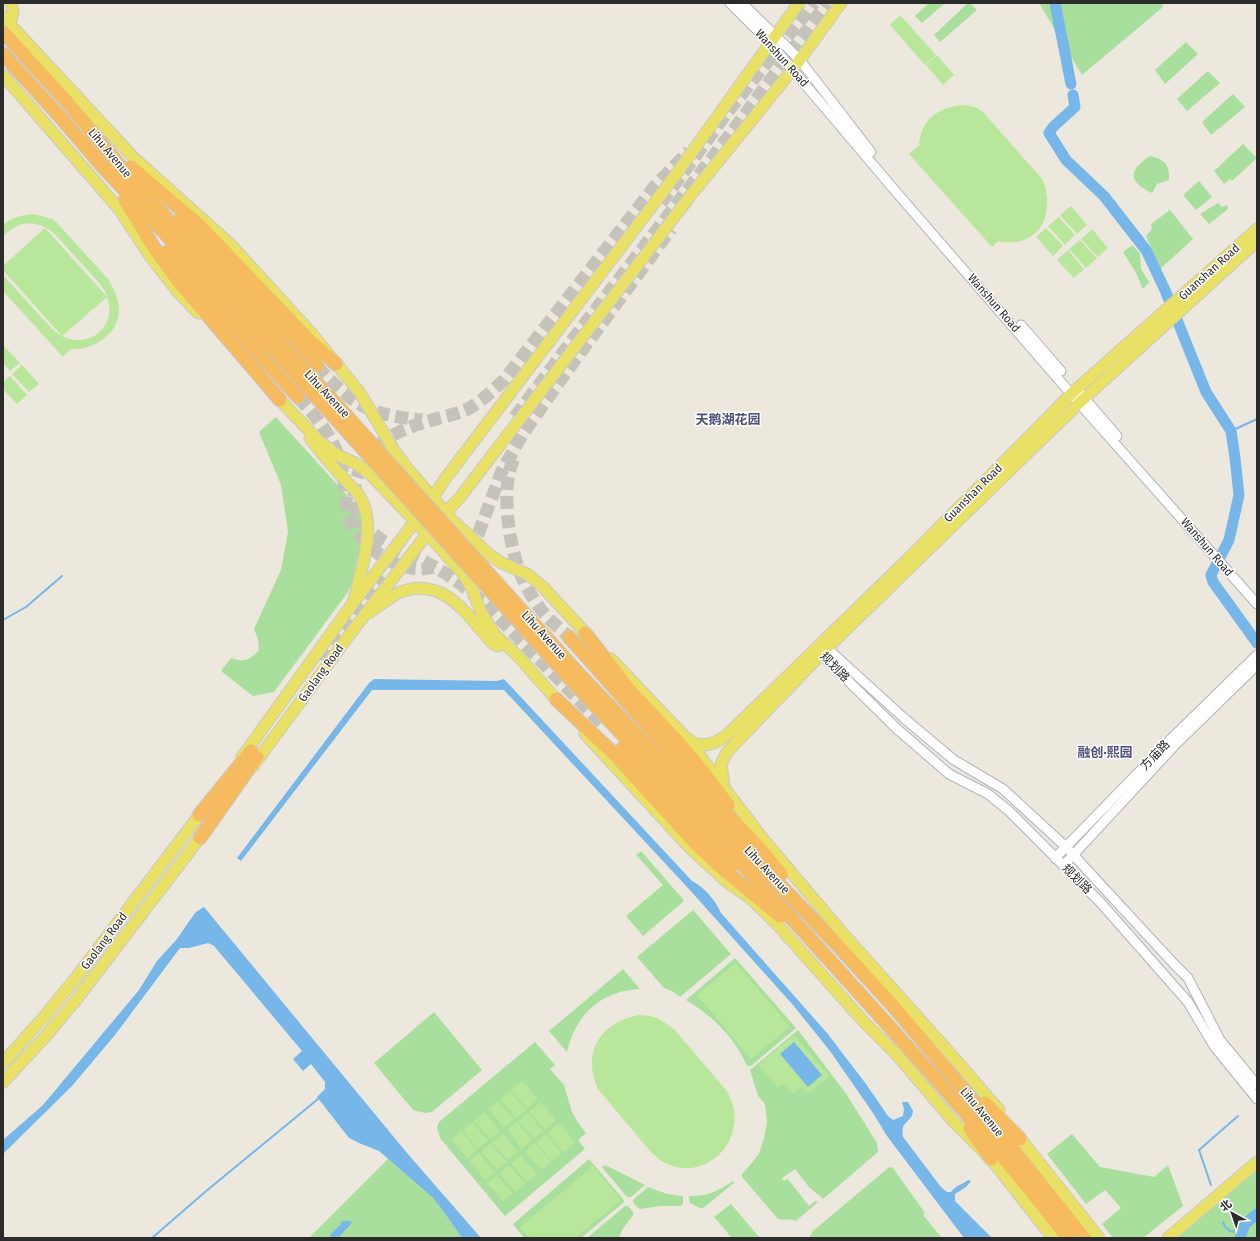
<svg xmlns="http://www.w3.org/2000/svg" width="1260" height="1241" font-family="'Fira Sans Condensed','Noto Sans SC',sans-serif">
<rect width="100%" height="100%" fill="#ece8de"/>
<g fill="#a8df9d">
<path d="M 929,3 L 945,3 L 922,23 L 915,16 Z"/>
<path d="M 968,3 L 970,3 L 977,10 L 940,42 L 934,35 Z"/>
<path d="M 1039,3 L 1162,3 L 1163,7 L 1082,75 Z"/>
<path d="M 1186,42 L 1198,54 L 1165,84 L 1155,70 Z"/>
<path d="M 1208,71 L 1220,83 L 1187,111 L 1177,99 Z"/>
<path d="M 1233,94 L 1245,107 L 1211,135 L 1202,122 Z"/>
<path d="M 1243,144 L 1257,158 L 1232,181 L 1230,179 L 1224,184 L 1214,171 Z"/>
<path d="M 1150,156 C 1164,159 1170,164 1169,180 L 1157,184 L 1152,193 C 1128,182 1128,170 1150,156 Z"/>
<path d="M 1199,181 L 1212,197 L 1196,210 L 1183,195 Z"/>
<path d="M 1218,203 L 1222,207 L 1227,205 L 1228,209 L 1209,224 L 1200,214 Z"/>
<path d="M 1170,210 L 1193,239 L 1160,269 L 1146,236 L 1152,229 L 1151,224 Z"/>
<path d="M 1132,245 L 1140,254 L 1141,269 L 1149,282 L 1143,289 L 1135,271 L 1123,252 Z"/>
<path d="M 276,417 L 362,512 L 364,531 L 358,569 L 348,592 L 274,692 L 253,696 L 221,671 L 231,658 C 245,663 249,660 259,650 L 258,639 L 254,629 L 281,570 L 288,532 L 281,485 L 259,432 Z"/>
<path d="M 641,851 L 682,898 L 684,901 L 643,936 L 626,916 L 663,885 L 636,855 Z"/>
<path d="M 693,910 L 731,954 L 680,997 L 672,991 L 664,988 L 637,957 Z"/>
<path d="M 735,958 L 796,1028 L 751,1066 L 747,1066 C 734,1037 713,1016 686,1000 Z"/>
<path d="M 623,969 L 640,989 C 601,991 576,1014 567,1052 L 549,1031 Z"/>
<path d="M 434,1012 L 482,1070 L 432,1112 L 425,1113 L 413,1110 L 374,1063 Z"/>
<path d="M 798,1030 L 847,1095 L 877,1143 L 878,1152 L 823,1199 L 809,1187 L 795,1169 L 782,1178 L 784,1181 L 788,1179 L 809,1206 L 815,1201 L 818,1202 L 796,1221 C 790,1218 784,1221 778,1219 L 742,1177 L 742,1174 L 750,1165 L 759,1154 L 764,1138 L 767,1123 L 765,1104 L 758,1096 L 750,1070 Z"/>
<path d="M 535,1042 L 555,1065 L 550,1069 L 564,1085 L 572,1112 L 579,1124 L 586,1133 L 578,1140 L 585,1149 L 505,1216 L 440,1138 L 437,1127 L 439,1122 Z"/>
<path d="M 1072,1134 L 1100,1167 L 1154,1177 L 1168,1165 L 1183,1206 L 1143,1238 L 1113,1238 L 1102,1224 L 1121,1208 L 1105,1190 L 1086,1204 L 1047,1154 Z"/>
<path d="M 388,1159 L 432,1197 L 441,1208 L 462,1238 L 309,1238 Z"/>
<path d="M 589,1159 L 623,1199 L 624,1202 L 581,1238 L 524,1238 L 513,1224 Z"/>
<path d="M 605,1165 L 645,1185 L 631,1197 L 627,1197 L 602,1167 Z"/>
<path d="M 891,1167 L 893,1168 L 925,1213 L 923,1215 L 942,1238 L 809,1238 L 813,1231 L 888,1168 Z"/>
<path d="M 1257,1169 L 1257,1236 L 1255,1238 L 1176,1238 Z"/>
<path d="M 733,1181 L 734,1183 L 703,1208 L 700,1208 L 690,1203 L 689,1196 C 706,1197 719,1191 733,1181 Z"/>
<path d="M 648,1187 L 667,1194 L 683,1196 L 683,1204 L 681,1206 L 660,1206 L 640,1209 L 637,1207 L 633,1202 L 633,1200 Z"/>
<path d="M 731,1204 L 760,1238 L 732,1238 L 714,1217 Z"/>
<path d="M 625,1206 L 628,1206 L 633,1212 L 633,1215 L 622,1230 L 619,1238 L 587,1238 Z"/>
</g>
<g fill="#b8e69a">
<path d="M 900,15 L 936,55 L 925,65 L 890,25 Z"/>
<path d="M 937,55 L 954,75 L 943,85 L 926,65 Z"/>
<path d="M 963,105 L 975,107 L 983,112 L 1043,180 C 1056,215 1038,250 998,241 L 992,247 L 909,154 L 918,146 L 919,147 C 920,120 938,107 963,105 Z"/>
<path d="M 1071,206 L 1087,225 L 1077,234 L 1060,215 Z"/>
<path d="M 34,214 L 52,219 L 57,223 L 108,279 C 114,289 119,299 119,311 C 118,335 92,351 70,349 L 63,357 L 3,291 L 3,275 L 52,329 C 85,359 128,323 101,285 L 54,233 C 35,219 20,220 3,236 L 3,225 C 13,217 22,215 34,214 Z"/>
<path d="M 1059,217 L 1075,235 L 1065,245 L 1048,226 Z"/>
<path d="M 45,228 L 107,297 L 62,336 L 3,270 L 3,266 Z"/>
<path d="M 1046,228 L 1063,246 L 1053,256 L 1036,237 Z"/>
<path d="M 1092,229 L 1108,248 L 1098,257 L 1081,239 Z"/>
<path d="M 1080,240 L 1097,258 L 1086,268 L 1069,249 Z"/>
<path d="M 1068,250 L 1084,269 L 1074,278 L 1057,260 Z"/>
<path d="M 3,345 L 20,363 L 10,371 L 3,363 Z"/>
<path d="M 22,365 L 39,384 L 29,392 L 12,374 Z"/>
<path d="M 10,376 L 27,395 L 17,404 L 3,389 L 3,382 Z"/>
<path d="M 736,963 L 790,1027 L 751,1059 L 697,995 Z"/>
<path d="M 640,1015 L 650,1016 L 659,1019 L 674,1029 L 726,1090 C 730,1096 733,1103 734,1110 C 740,1149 701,1181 665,1163 C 659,1160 655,1155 650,1151 L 598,1089 C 581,1053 601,1021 640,1015 Z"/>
<path d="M 794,1035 L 829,1076 L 808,1094 L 801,1087 L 794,1094 L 784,1083 L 778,1088 L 758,1065 Z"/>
<path d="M 522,1081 L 538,1099 L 527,1109 L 511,1090 Z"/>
<path d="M 510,1091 L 526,1110 L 516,1118 L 500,1099 Z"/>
<path d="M 498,1101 L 514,1119 L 504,1127 L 488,1109 Z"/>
<path d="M 541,1102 L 556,1120 L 545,1130 L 529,1112 Z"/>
<path d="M 484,1112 L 500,1131 L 490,1139 L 474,1121 Z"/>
<path d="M 528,1113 L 543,1131 L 534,1139 L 518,1121 Z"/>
<path d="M 472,1122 L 488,1140 L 478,1149 L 463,1130 Z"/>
<path d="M 517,1122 L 532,1140 L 522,1149 L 507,1130 Z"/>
<path d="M 559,1123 L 575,1142 L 563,1152 L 547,1133 Z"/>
<path d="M 461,1131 L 477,1150 L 467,1158 L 451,1140 Z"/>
<path d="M 503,1134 L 518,1152 L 508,1160 L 492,1142 Z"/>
<path d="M 546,1134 L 562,1153 L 552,1161 L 536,1142 Z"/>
<path d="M 491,1143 L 507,1162 L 497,1170 L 481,1152 Z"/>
<path d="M 535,1143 L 551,1162 L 541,1170 L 525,1152 Z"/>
<path d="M 479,1153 L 495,1172 L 485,1180 L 469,1161 Z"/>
<path d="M 521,1155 L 537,1174 L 527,1182 L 511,1163 Z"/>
<path d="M 509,1165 L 525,1183 L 515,1192 L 499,1173 Z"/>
<path d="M 593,1166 L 621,1200 L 575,1238 L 529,1238 L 520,1227 Z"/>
<path d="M 497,1175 L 513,1193 L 503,1201 L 487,1183 Z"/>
</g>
<g fill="#76b6e8">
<path d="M 374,679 L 497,681 L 504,679 L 692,881 C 704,887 716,901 721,913 L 827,1033 L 866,1084 L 888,1116 L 893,1120 L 903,1116 L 904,1109 L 902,1102 L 908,1102 L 913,1111 L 912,1116 C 905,1125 901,1124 903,1137 L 941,1187 L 947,1192 L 951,1192 C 956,1185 962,1185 968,1180 L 971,1181 L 966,1187 L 955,1194 L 955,1201 L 992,1238 L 964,1238 L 887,1136 L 873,1113 L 830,1051 L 793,1005 L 688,888 L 504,690 L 372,690 L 241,861 L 237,858 L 369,683 Z"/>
<path d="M 204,907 L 407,1153 L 481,1238 L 462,1238 L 441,1208 L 432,1197 L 379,1151 L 359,1143 L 349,1138 L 317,1097 L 325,1089 L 325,1082 L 311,1064 L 303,1071 L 293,1059 L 302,1051 L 214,946 L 208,943 L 189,948 L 180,948 L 115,1035 L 72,1086 L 3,1154 L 3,1140 L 43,1105 L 139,990 L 157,961 L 177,939 L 190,920 L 196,912 Z"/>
<path d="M 794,1042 L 822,1075 L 808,1087 L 780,1054 Z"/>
<path d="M 342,1221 L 352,1221 L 351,1224 L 338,1238 L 331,1238 L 330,1235 L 340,1225 Z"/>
</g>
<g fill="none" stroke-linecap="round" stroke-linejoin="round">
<g stroke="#76b6e8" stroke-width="2">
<path d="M 1231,431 L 1257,419"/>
<path d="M 3,620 L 26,607 L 62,576"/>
<path d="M 1211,1185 L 1199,1150 L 1238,1116"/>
<path d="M 1223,1222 L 1225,1227 L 1232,1232 L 1245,1224"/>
<path d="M 152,1238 L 205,1192 L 318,1099"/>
</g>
<g stroke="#76b6e8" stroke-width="11">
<path d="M 1055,3 L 1071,84"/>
<path d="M 1073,95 L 1075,107 L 1053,127 L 1049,133 L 1066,160 L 1104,196 L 1146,250 L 1165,290 L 1206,392 L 1231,431 L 1235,458 L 1239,495 L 1229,540 L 1211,575 L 1213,582 L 1257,643"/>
<path d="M 1240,1238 L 1245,1224 L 1257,1214"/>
</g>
<g stroke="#c5c2ba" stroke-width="13" stroke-dasharray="13 6" stroke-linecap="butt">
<path d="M 661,203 L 726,114 L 814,3"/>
<path d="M 317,366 C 331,382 348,399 367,408 C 385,416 404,418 422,420"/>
<path d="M 298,397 C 313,413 328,431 337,452 C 345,471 344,492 348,512 C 355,542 391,569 421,569 C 425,569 429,568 433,567"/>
<path d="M 515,417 L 580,330 L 735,128 L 827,3"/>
<path d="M 514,459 C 500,485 509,543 519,570 C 524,583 531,596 539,607 C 546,618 560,628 569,637"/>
<path d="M 466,549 L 479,532 L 501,473 L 522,435 L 564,375 L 671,229"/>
<path d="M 319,659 L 381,575"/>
<path d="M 601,723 C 577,698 553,673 529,649 C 510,629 490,607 468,590 C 455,579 441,570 425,562 C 402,550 376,543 361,519 C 348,500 355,472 369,455 C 383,437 407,427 429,421 C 441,417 454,415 466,410 C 481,402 492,391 504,380 L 655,186 L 689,151"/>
</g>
<g stroke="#b1b1be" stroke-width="11">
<g id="minor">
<path d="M 730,3 L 770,43 L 897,193 L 1079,403 L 1257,604"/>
<path d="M 742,3 L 799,59 L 871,152"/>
<path d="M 1021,325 L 1061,371"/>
<path d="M 1080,393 L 1117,436"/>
<path d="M 817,648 L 822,655 L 896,728 L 949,774 L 988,794 L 1009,811 L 1100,902 L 1188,1002 L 1214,1046 L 1257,1099"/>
<path d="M 821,648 L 827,648 L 905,719 L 954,760 L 1003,789 L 1066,847 L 1174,964 L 1188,978 L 1220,1040 L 1257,1085"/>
<path d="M 1055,858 L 1172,738 L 1257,655"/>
<path d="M 1063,866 L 1176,744 L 1257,665"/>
</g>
</g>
<g stroke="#c8c8c8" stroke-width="13">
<g id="major">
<path d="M 3,17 L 133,157 L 230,244 L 313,335 L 360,393 L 395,452 L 407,468 L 452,520 L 491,556 L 502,563 L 527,574 L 542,586 L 591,639"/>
<path d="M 10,24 L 13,13 L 11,3"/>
<path d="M 3,75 L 119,209 L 150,256 L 178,292 L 198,313"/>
<path d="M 274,394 L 319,441 L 337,455 L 355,463 L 370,474 L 434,541 L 463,574 L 472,589 L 481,612 L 495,635 L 517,655 L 561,705"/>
<path d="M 310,438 C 321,453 333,467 346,481 C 350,486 357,491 360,497 C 377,524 361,571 354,600"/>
<path d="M 430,502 L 445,479 L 674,177 L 799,3"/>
<path d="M 370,612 C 379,606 389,598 398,593 C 443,574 467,615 492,643 L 498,646"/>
<path d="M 611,659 L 687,739 L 763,839 L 839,929 L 955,1059 L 999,1110"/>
<path d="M 585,734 L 691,849 L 727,882 L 750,898 L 775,922 L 865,1023 L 897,1055 L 953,1121 L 991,1159 L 1053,1238"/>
<path d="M 688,739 C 690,741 693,743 696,744 C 707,747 719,741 727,735 L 912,555 L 1072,393 L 1257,229"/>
<path d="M 242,757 L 353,603 L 419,516"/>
<path d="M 253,766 L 350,634 L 427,534 L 461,496 L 691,195 L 793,69 L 841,3"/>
<path d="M 724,786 L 721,764 L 727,752 L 827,648 L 1079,403 L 1257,241"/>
<path d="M 3,1063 L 43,1018 L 75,979 L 204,809"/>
<path d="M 3,1082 L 45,1037 L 76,1000 L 205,831"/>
<path d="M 1015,1132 L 1099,1238"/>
<path d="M 1168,1238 L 1257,1162"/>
</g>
</g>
<g stroke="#c8c8c8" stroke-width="15">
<g id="highway">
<path d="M 3,32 L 67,102 L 131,179 L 281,344"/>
<path d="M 3,54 L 61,118 L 102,166 L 273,349"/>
<path d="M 131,167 L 200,226 L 313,344 L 336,364"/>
<path d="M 125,200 L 155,249 L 179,282 L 280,400"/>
<path d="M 181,219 L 317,366"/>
<path d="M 167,252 L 298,397"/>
<path d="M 585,633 L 632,693 L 677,741 L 700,768 L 728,805"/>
<path d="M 569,637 L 712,798 L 761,850 L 781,874"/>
<path d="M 579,674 L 841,949 L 893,1006 L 990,1121 L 1084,1238"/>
<path d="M 571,680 C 666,780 759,882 851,984 C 926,1067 1000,1150 1068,1238"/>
<path d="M 556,699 L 613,753 L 698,846 L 724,870 L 780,916"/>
<path d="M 623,748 L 704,838 L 732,866"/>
<path d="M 199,815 L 251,751"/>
<path d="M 200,838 L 257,757"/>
<path d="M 985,1103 L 1020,1139"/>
<path d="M 970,1129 L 991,1159"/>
</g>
</g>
<use href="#minor" stroke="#fff" stroke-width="9"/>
<use href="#major" stroke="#e9e165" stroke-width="11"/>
<use href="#highway" stroke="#f6ba5f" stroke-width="13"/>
<g stroke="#c8c8c8" stroke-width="15" stroke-linecap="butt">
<g id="highway-bridge">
<path d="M 281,344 L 334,402 L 579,674"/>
<path d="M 273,349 L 571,680"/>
</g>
</g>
<use href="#highway-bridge" stroke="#f6ba5f" stroke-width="13"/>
</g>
<g text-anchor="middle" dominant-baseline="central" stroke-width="3" stroke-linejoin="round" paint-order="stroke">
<g font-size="12" fill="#2b2b2b" stroke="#fff">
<text transform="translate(782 58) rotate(48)">Wanshun Road</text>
<text transform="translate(110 153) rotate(50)">Lihu Avenue</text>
<text transform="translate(1209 272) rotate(-42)">Guanshan Road</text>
<text transform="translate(994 303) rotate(49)">Wanshun Road</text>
<text transform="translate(327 394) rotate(47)">Lihu Avenue</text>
<text transform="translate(973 493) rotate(-45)">Guanshan Road</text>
<text transform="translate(1207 547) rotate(49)">Wanshun Road</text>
<text transform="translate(544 635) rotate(48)">Lihu Avenue</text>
<text transform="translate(835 667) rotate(46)">规划路</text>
<text transform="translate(321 673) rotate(-54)">Gaolang Road</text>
<text transform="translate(1155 755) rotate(-46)">方庙路</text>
<text transform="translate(767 870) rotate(47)">Lihu Avenue</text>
<text transform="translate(1077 879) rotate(45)">规划路</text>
<text transform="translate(104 941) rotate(-53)">Gaolang Road</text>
<text transform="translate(982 1112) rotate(50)">Lihu Avenue</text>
</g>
<g font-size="13" font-weight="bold" fill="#4d4e79" stroke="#fff">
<text x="728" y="419">天鹅湖花园</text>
<text x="1105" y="752">融创·熙园</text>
</g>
</g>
<rect width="1260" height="1241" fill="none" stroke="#2b2b2b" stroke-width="8"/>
<g transform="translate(1232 1213) rotate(320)" stroke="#ffffff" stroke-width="3" paint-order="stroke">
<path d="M0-3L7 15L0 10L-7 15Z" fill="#2b2b2b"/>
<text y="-6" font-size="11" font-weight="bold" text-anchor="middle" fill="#2b2b2b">北</text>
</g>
</svg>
